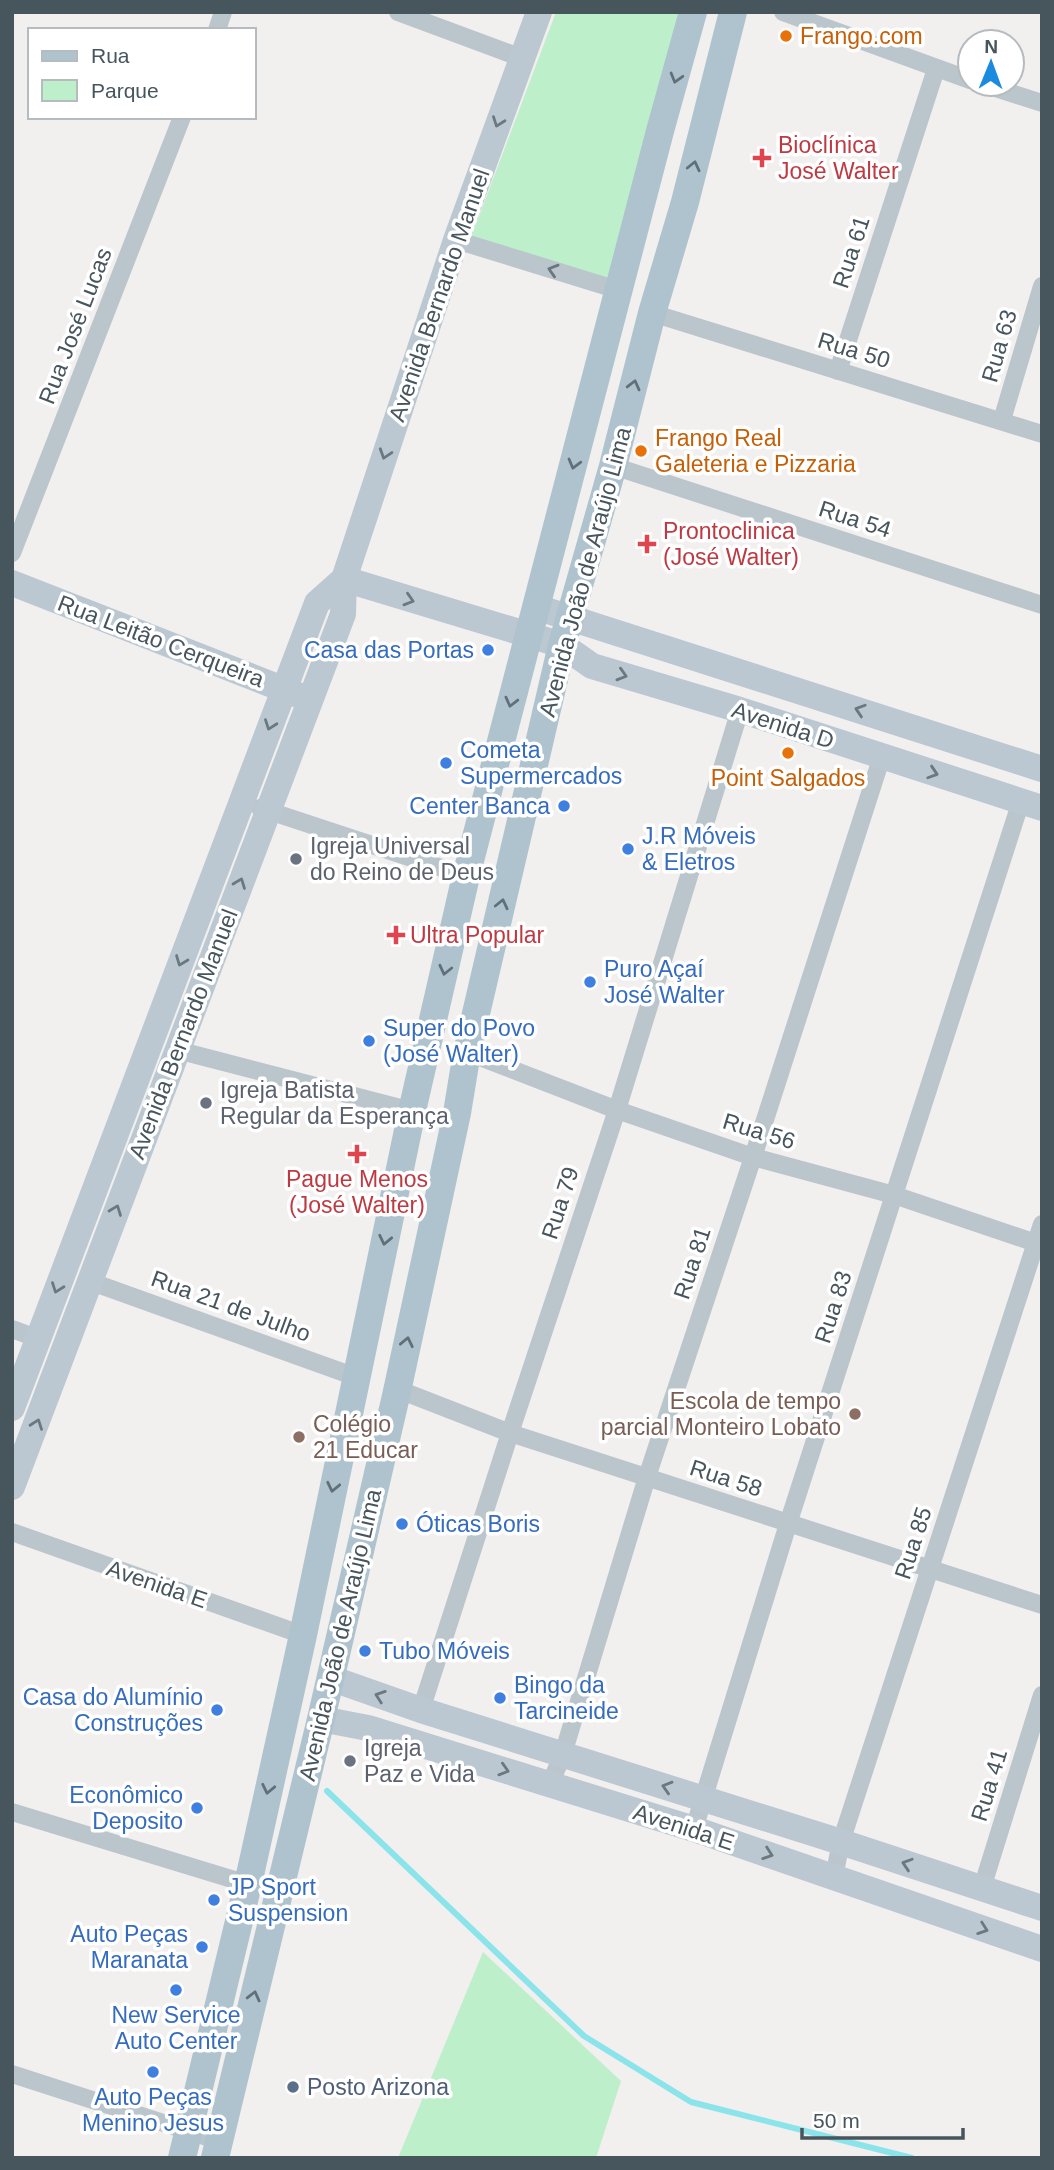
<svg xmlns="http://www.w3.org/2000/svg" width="1054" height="2170" font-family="Helvetica,sans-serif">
<rect width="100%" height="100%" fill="#f2efef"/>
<g fill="#beefcb">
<path d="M 556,12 L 684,12 L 612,276 L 599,282 L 475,245 L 472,235 Z"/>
<path d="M 483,1952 L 621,2081 L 596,2158 L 398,2158 Z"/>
</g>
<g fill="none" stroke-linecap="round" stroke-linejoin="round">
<path stroke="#8ce4eb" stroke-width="6" d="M 327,1791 L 584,2036 L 691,2102 L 912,2158"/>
<g stroke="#bbc6cc" stroke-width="18">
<path d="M 398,12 L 522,58"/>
<path d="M 783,12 L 970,80"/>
<path d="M 217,30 L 223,12"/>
<path d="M 983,84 L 1042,103"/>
<path d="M 456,240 L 618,290"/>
<path d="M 652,313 L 1042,434"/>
<path d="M 838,371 L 936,69"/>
<path d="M 1002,420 L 1042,286"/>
<path d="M 613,466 L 1042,605"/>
<path d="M 12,553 L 182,117"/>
<path d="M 260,808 L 466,876"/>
<path d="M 177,1050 L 412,1111"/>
<path d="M 467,1052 L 617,1110 L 753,1157 L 894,1195 L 1042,1245"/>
<path d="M 89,1281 L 356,1377"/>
<path d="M 12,1329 L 39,1339"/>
<path d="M 397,1389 L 510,1433 L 1042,1605"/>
<path d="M 12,1532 L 303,1635"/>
<path d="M 421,1710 L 510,1433 L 617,1110 L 740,710"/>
<path d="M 550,1784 L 563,1754 L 647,1477 L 753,1157 L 882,756"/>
<path d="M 12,1812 L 248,1884"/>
<path d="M 694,1829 L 788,1524 L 1021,801"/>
<path d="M 834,1877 L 841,1842 L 1042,1224"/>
<path d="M 982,1888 L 1042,1695"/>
<path d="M 12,2074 L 219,2141"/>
</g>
<g stroke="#bbc8d1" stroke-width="26">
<path d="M 344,579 L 562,645 L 592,666 L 740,710 L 1042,808"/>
<path d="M 12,583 L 298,695"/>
<path d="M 536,607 L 1042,769"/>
<path d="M 12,1408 L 317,603 L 344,579"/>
<path d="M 12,1487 L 343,614 L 344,579 L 456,240 L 539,12"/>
<path d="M 330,1678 L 421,1710 L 841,1842 L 1042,1908"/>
<path d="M 321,1719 L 368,1728 L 694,1829 L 1042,1949"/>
</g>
<g stroke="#afc3ce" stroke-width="28">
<path d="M 182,2158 L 248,1884 L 303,1635 L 412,1111 L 466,876 L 660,131 L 693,12"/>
<path d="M 215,2158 L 321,1719 L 396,1396 L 457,1113 L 467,1052 L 562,645 L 613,466 L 652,313 L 685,202 L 733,12"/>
</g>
</g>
<defs><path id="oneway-chevron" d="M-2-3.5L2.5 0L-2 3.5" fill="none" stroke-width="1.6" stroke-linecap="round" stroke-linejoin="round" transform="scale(1.75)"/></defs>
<g stroke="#617078">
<use href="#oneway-chevron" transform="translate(676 78) rotate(106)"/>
<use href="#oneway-chevron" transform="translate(694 166) rotate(-77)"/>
<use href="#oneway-chevron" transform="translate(634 385) rotate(-76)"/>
<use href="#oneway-chevron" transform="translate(574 464) rotate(105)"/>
<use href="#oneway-chevron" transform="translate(511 702) rotate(104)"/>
<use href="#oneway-chevron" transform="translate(502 904) rotate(-77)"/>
<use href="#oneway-chevron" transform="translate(445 970) rotate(103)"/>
<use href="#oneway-chevron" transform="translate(385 1240) rotate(102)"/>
<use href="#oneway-chevron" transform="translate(407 1342) rotate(-78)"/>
<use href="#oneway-chevron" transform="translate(333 1487) rotate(102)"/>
<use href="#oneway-chevron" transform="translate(268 1789) rotate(102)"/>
<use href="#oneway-chevron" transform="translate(254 1996) rotate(-76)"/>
</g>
<g stroke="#6a787f">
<use href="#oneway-chevron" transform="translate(498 122) rotate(110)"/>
<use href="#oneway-chevron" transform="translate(385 454) rotate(108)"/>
<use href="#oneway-chevron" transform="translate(409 600) rotate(17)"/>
<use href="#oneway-chevron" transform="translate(622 675) rotate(17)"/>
<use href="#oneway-chevron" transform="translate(860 710) rotate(-162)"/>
<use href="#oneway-chevron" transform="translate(270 725) rotate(110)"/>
<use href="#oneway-chevron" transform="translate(933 773) rotate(18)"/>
<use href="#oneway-chevron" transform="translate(240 883) rotate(-69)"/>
<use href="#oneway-chevron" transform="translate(181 961) rotate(111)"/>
<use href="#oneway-chevron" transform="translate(116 1210) rotate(-69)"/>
<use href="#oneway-chevron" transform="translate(57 1288) rotate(110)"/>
<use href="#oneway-chevron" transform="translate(37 1424) rotate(-70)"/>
<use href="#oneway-chevron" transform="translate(380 1696) rotate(-161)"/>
<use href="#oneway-chevron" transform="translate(504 1770) rotate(17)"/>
<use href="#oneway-chevron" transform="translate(667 1787) rotate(-163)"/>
<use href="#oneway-chevron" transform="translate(768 1854) rotate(19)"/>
<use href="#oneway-chevron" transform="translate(907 1864) rotate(-162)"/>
<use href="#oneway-chevron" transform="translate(983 1929) rotate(19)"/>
</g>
<use stroke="#6a777e" href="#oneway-chevron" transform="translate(553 270) rotate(-163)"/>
<g fill="#e8710a" stroke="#fff" stroke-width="2.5">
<circle cx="786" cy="36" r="7"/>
<circle cx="641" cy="451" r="7"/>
<circle cx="788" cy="753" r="7"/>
</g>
<g fill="#e0444e" stroke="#fff" stroke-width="2.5">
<path d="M758.5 147.5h7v7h7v7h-7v7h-7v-7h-7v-7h7z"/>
<path d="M643.5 533.5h7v7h7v7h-7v7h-7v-7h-7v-7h7z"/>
<path d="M392.5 924.5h7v7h7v7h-7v7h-7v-7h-7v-7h7z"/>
<path d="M353.5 1143.5h7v7h7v7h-7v7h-7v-7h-7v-7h7z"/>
</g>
<g fill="#3f7fe0" stroke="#fff" stroke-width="2.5">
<circle cx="488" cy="650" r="7"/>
<circle cx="446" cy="763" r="7"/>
<circle cx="564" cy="806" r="7"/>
<circle cx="628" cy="849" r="7"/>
<circle cx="590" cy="982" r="7"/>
<circle cx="369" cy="1041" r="7"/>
<circle cx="402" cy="1524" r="7"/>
<circle cx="365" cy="1651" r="7"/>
<circle cx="500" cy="1698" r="7"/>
<circle cx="217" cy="1710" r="7"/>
<circle cx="197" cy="1808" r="7"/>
<circle cx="214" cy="1900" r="7"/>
<circle cx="202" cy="1947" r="7"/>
<circle cx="176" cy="1990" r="7"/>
<circle cx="153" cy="2072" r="7"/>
</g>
<g fill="#6b7280" stroke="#fff" stroke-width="2.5">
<circle cx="296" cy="859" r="7"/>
<circle cx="206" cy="1103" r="7"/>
<circle cx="350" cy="1761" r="7"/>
</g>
<g fill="#8d6e63" stroke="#fff" stroke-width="2.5">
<circle cx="855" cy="1414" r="7"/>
<circle cx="299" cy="1437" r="7"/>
</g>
<circle fill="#5c6f8a" stroke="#fff" stroke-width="2.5" cx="293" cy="2087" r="7"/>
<g text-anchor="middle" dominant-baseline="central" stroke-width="7" stroke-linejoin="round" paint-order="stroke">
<g font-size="23" fill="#c56008" stroke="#fff" text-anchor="start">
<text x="800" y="36">Frango.com</text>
<text x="655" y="438">Frango Real<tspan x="655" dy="26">Galeteria e Pizzaria</tspan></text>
<text x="788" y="778" text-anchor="middle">Point Salgados</text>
</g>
<g font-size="23" fill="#be3a42" stroke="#fff" text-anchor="start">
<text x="778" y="145">Bioclínica<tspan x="778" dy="26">José Walter</tspan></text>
<text x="663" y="531">Prontoclinica<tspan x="663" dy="26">(José Walter)</tspan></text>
<text x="410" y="935">Ultra Popular</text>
<text x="357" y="1179" text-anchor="middle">Pague Menos<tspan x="357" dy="26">(José Walter)</tspan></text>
</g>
<g font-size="23" fill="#47555c" stroke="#fff">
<text transform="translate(851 252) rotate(-72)">Rua 61</text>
<text transform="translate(439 295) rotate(-71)">Avenida Bernardo Manuel</text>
<text transform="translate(75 326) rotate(-69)">Rua José Lucas</text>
<text transform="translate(999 346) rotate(-74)">Rua 63</text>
<text transform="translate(854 350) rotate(17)">Rua 50</text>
<text transform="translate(855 519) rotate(18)">Rua 54</text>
<text transform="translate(585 572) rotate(-75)">Avenida João de Araújo Lima</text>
<text transform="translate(161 641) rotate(21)">Rua Leitão Cerqueira</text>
<text transform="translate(783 725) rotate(18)">Avenida D</text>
<text transform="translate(183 1034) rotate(-69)">Avenida Bernardo Manuel</text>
<text transform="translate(759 1131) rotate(17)">Rua 56</text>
<text transform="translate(560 1203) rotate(-72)">Rua 79</text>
<text transform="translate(692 1263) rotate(-72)">Rua 81</text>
<text transform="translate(231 1306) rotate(20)">Rua 21 de Julho</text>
<text transform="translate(833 1307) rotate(-72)">Rua 83</text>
<text transform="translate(726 1478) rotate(18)">Rua 58</text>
<text transform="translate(913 1543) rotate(-72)">Rua 85</text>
<text transform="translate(157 1584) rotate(19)">Avenida E</text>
<text transform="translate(340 1635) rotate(-77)">Avenida João de Araújo Lima</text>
<text transform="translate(989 1785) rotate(-73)">Rua 41</text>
<text transform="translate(684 1827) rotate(18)">Avenida E</text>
</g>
<g font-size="23" fill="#366cbe" stroke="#fff" text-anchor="start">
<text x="474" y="650" text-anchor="end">Casa das Portas</text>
<text x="460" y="750">Cometa<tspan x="460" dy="26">Supermercados</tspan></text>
<text x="550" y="806" text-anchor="end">Center Banca</text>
<text x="642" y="836">J.R Móveis<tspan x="642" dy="26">&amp; Eletros</tspan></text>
<text x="604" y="969">Puro Açaí<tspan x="604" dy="26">José Walter</tspan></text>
<text x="383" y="1028">Super do Povo<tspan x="383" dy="26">(José Walter)</tspan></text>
<text x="416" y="1524">Óticas Boris</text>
<text x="379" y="1651">Tubo Móveis</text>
<text x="514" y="1685">Bingo da<tspan x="514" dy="26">Tarcineide</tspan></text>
<text x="203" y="1697" text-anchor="end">Casa do Alumínio<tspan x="203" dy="26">Construções</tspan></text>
<text x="183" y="1795" text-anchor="end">Econômico<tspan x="183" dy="26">Deposito</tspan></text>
<text x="228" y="1887">JP Sport<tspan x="228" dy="26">Suspension</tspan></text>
<text x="188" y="1934" text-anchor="end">Auto Peças<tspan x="188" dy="26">Maranata</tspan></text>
<text x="176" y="2015" text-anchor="middle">New Service<tspan x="176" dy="26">Auto Center</tspan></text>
<text x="153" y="2097" text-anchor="middle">Auto Peças<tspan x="153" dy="26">Menino Jesus</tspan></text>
</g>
<g font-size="23" fill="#5b616d" stroke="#fff" text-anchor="start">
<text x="310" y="846">Igreja Universal<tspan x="310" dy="26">do Reino de Deus</tspan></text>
<text x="220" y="1090">Igreja Batista<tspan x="220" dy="26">Regular da Esperança</tspan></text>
<text x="364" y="1748">Igreja<tspan x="364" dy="26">Paz e Vida</tspan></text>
</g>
<g font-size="23" fill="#785e54" stroke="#fff" text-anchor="end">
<text x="841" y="1401">Escola de tempo<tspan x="841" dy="26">parcial Monteiro Lobato</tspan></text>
<text x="313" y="1424" text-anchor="start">Colégio<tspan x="313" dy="26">21 Educar</tspan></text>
</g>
<g font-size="23" fill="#4e5e75" stroke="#fff" text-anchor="start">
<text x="307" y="2087">Posto Arizona</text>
</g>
</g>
<rect width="1054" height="2170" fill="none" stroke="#47555c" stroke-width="28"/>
<rect x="28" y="28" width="228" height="91" fill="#ffffff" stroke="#b5bbbe" stroke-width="2"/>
<rect x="42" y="51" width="35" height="10" fill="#afc3ce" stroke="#b5bbbe" stroke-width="2"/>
<text x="91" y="63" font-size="21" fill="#47555c">Rua</text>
<rect x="42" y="80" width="35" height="21" fill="#beefcb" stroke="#b5bbbe" stroke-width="2"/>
<text x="91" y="98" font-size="21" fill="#47555c">Parque</text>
<g transform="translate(991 63) rotate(1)"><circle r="33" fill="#ffffff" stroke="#b5bbbe" stroke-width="2"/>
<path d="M0-5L12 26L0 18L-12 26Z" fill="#1b8be0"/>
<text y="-10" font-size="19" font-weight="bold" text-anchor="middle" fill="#47555c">N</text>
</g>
<path d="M802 2128v10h161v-10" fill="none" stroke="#47555c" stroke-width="3.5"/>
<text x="813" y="2128" font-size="21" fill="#47555c" stroke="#ffffff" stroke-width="5" paint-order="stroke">50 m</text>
</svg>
